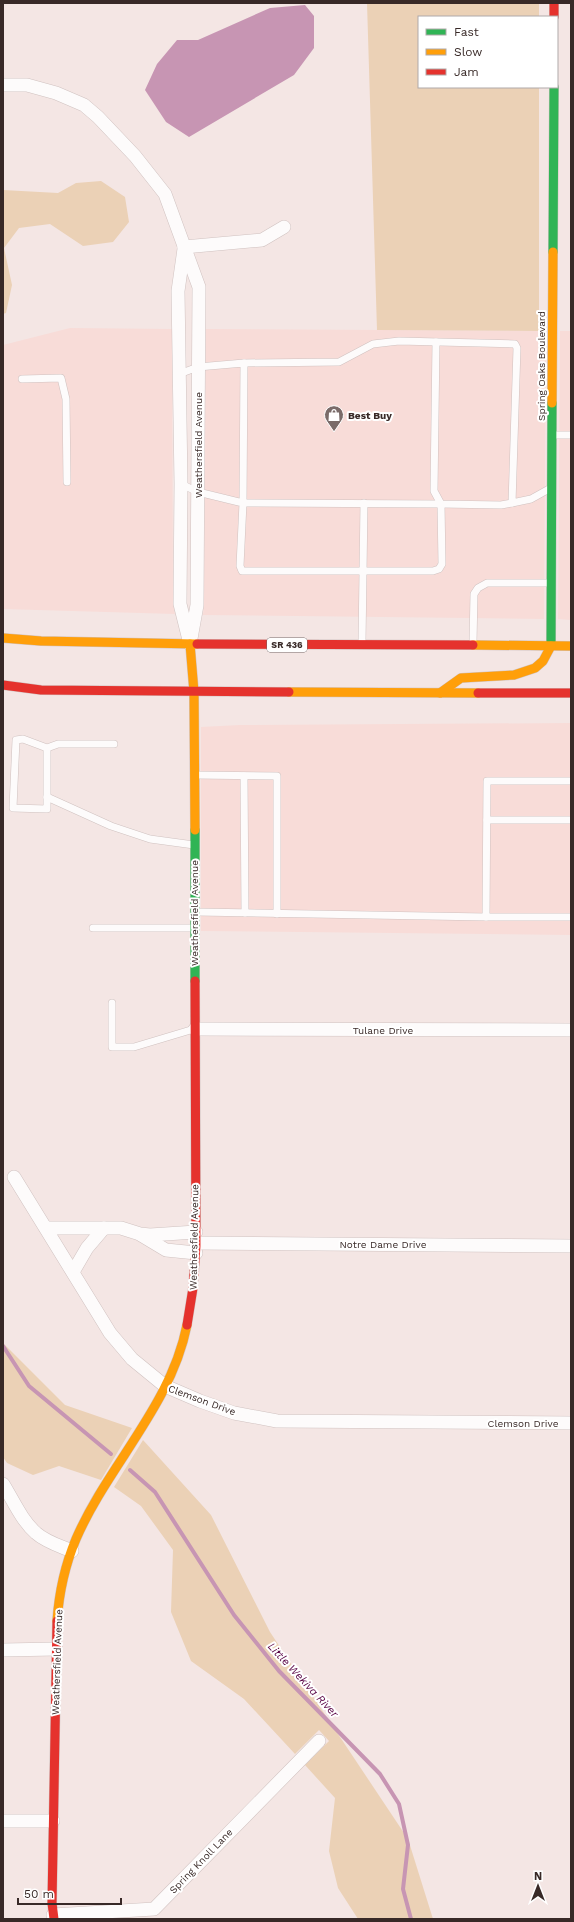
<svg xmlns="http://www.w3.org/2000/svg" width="574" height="1922" font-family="'Work Sans',sans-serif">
<rect width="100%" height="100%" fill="#f4e6e4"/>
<g fill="#f8dcd8">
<path d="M 70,328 L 172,329 L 173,604 L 175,614 L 3,609 L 3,345 Z"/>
<path d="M 206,329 L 546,331 L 544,619 L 203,615 L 204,605 Z"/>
<path d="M 560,331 L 571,331 L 571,620 L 558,619 Z"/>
<path d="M 571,723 L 571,935 L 201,931 L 201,727 L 240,725 Z"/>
</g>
<g fill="#ebd1b6">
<path d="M 367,3 L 539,3 L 539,17 L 419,17 L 419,87 L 539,87 L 539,331 L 377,330 Z"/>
<path d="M 101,181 L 125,197 L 129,222 L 113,242 L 83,246 L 50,224 L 19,228 L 4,248 L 12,285 L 6,313 L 3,314 L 3,190 L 58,193 L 76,183 Z"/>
<path d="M 3,1343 L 65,1405 L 132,1428 L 101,1480 L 59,1466 L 33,1475 L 7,1463 L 3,1457 Z"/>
<path d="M 143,1440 L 211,1515 L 270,1632 L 408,1839 L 433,1919 L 358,1919 L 338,1888 L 329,1851 L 335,1798 L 305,1765 L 329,1741 L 319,1730 L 295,1754 L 244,1699 L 191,1661 L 171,1612 L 173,1550 L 141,1506 L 114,1487 Z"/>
</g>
<path fill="#c795b3" d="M 305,5 L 314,16 L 314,48 L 294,75 L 189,137 L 166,122 L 145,90 L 157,64 L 177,40 L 198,40 L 270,8 Z"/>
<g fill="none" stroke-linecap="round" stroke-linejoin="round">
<g stroke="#c795b3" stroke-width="4">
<path d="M 3,1346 L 29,1386 L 111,1454"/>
<path d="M 130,1470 L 155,1492 L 234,1615 L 279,1671 L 380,1774 L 399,1804 L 408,1845 L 403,1889 L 411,1919"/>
</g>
<g stroke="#d0c2c0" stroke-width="8">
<g id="lane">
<path d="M 436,342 L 434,491 L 441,504 L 501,505 L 512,503"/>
<path d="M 244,363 L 339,362 L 373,344 L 399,341 L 515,344 L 517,348 L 512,503 L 531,499 L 549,489"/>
<path d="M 179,374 L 198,367 L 244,363 L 243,503 L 441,504 L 442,564 L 439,569 L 433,571 L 242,571 L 240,566 L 243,503 L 198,492 L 181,484"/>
<path d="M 22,379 L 61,378 L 66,399 L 67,482"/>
<path d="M 552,435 L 571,435"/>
<path d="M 362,643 L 364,503"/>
<path d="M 473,643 L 474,594 L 478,588 L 487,583 L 550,583"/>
<path d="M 47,748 L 47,809 L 13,808 L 16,740 L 23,739 L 47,748 L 58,744 L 114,744"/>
<path d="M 195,775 L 277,776 L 277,914"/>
<path d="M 244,776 L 245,913"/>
<path d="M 571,781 L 487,781 L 486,917 L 571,917"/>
<path d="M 47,797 L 111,826 L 150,839 L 194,845"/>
<path d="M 487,820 L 571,820"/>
<path d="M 197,912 L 486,917"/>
<path d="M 93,928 L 194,928"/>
<path d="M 112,1003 L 112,1047 L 134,1047 L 194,1029"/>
</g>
</g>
<g stroke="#d0c2c0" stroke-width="14">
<g id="street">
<path d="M 3,85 L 27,85 L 56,93 L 84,105 L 98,117 L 135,156 L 165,194 L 199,287 L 197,605 L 190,644"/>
<path d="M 184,247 L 262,240 L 284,227"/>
<path d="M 184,249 L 178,291 L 181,484 L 180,604 L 189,640"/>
<path d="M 195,1029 L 571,1030"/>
<path d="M 14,1177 L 110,1333 L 132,1359 L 165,1386 L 200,1401 L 234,1413 L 277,1421 L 571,1423"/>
<path d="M 46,1228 L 121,1228 L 140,1234 L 150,1235 L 196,1232"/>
<path d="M 141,1235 L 166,1250 L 196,1253"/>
<path d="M 196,1243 L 571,1246"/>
<path d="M 73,1272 L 87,1248 L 104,1228"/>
<path d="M 3,1484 C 13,1500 22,1521 36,1533 C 46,1542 60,1546 72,1551"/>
<path d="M 3,1650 L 56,1649"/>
<path d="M 3,1821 L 53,1821"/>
<path d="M 53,1915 L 154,1909 L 319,1741"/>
</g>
</g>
<g stroke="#d0c2c0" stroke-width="10">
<g id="fast">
<path d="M 553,252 L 554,87"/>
<path d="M 551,646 L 552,403"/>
<path d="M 195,830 L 195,981"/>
</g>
</g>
<g stroke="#d0c2c0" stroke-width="10">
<g id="slow">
<path d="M 552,403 L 553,252"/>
<path d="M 3,638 L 41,641 L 197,644"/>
<path d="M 190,644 L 194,692 L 195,830"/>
<path d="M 473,645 L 571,646"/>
<path d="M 289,692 L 478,693"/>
<path d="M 440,693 L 461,678 L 514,675 L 535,668 L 543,661 L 551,646"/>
<path d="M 57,1621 C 59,1593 65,1565 76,1539 C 108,1465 171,1406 187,1325"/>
</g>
</g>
<g stroke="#d0c2c0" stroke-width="10">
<g id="jam">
<path d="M 554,3 L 554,17"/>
<path d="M 197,644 L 473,645"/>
<path d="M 3,685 L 41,690 L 289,692"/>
<path d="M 478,693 L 571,693"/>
<path d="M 187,1325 L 193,1288 L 196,1246 L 195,981"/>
<path d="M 54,1919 L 52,1903 L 57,1621"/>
</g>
</g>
<use href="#lane" stroke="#fdfbfb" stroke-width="7"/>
<use href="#street" stroke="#fdfbfb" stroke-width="13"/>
<use href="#fast" stroke="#30b455" stroke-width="9"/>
<use href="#slow" stroke="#ff9f0a" stroke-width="9"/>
<use href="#jam" stroke="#e5322d" stroke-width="9"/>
</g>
<defs>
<g id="shop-pin" transform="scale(1)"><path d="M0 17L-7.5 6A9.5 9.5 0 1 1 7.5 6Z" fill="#7a6b69" stroke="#fff"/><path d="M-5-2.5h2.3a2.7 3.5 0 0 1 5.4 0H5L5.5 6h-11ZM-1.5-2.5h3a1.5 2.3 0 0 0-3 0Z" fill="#fff"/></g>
</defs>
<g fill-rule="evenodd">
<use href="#shop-pin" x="334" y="415"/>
</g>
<g text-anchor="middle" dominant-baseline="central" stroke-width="4" stroke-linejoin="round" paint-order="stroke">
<rect fill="#fff" stroke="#746968" stroke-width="1" x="267" y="638" width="40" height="14" rx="3"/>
<g font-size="9" font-weight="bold" fill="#382927">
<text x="287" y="645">SR 436</text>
</g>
<g font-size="10" fill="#382927" stroke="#fff">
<text transform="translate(541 366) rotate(-90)">Spring Oaks Boulevard</text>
<text transform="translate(198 445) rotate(-90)">Weathersfield Avenue</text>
<text transform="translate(194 913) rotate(-90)">Weathersfield Avenue</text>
<text x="383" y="1030">Tulane Drive</text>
<text transform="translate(194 1237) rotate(-89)">Weathersfield Avenue</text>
<text x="383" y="1244">Notre Dame Drive</text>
<text transform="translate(202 1400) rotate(20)">Clemson Drive</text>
<text x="523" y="1423">Clemson Drive</text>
<text transform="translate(57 1662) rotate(-88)">Weathersfield Avenue</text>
<text transform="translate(201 1861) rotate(-46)">Spring Knoll Lane</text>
</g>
<g font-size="10" font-weight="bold" fill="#382927" stroke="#fff" text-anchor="start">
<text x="348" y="415">Best Buy</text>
</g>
<g font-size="11" font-style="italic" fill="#580345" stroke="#fff">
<text transform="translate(303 1680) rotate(47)">Little Wekiva River</text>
</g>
</g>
<rect width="574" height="1922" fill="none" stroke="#382927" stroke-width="8"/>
<rect x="418" y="16" width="140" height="72" fill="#ffffff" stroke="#afa9a9"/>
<rect x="426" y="29" width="20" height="6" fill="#30b455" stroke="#afa9a9"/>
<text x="454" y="36" font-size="12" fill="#382927">Fast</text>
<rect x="426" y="49" width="20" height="6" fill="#ff9f0a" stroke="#afa9a9"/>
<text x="454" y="56" font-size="12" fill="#382927">Slow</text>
<rect x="426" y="69" width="20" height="6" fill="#e5322d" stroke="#afa9a9"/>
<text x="454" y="76" font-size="12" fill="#382927">Jam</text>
<g transform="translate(538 1886)" stroke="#ffffff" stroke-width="3" paint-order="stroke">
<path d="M0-3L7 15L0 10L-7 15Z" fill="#382927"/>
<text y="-6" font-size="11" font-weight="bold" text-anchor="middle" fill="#382927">N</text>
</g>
<path d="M18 1898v6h103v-6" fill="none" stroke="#382927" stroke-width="2"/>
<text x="24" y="1898" font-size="12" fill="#382927" stroke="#ffffff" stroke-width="3" paint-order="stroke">50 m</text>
</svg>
